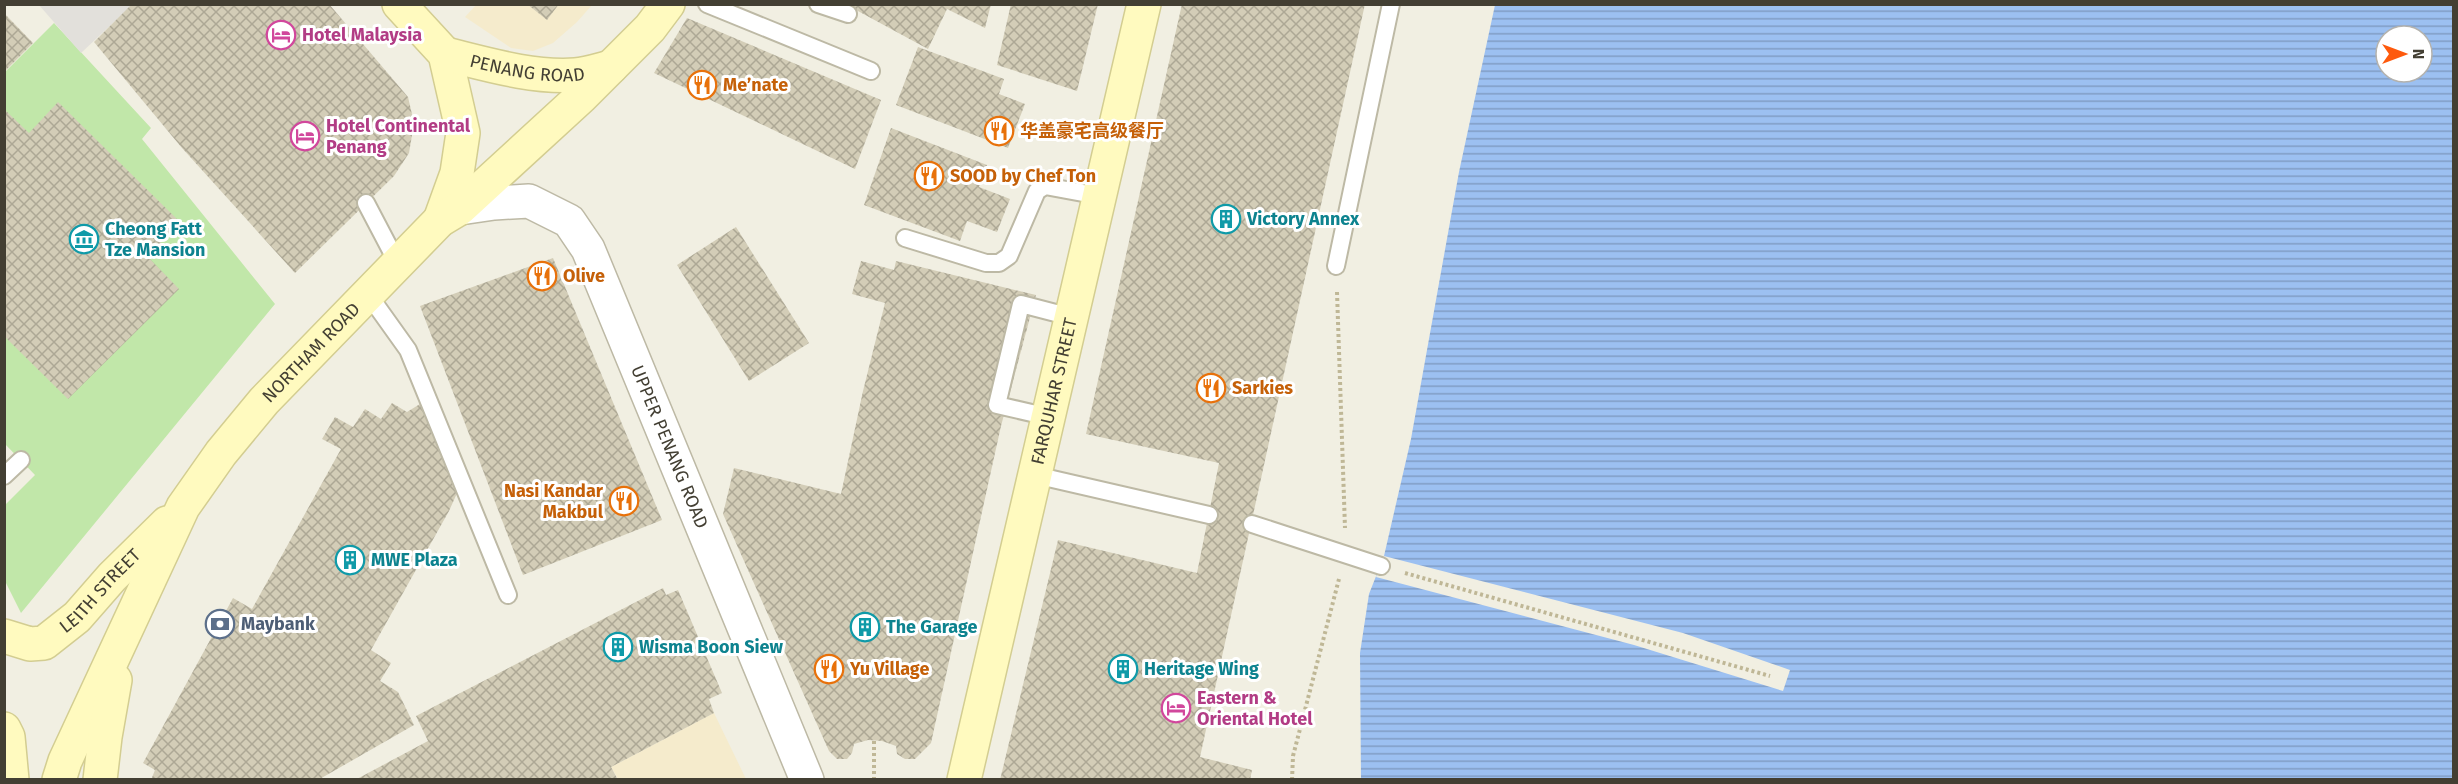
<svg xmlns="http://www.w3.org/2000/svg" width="2458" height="784" font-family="'Fira Sans','Noto Sans SC',sans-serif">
<defs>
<pattern id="water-rules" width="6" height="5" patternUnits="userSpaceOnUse" patternTransform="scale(1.5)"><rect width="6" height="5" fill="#9cc0f1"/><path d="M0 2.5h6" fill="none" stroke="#819dc4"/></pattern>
<pattern id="building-cross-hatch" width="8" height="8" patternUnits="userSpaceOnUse" patternTransform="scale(1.5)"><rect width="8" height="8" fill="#d3cdb7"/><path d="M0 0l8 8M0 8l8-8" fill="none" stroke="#ada895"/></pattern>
</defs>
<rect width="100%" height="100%" fill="#f1efe2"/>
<g fill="#f5ebcc">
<path d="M 476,5 L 592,5 L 577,22 L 553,43 L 533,51 L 511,48 L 465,17 Z"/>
<path d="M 714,713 L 746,779 L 618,779 L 611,767 Z"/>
</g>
<path fill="#c1e7a9" d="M 54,23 L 151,128 L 142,139 L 275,304 L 21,613 L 5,581 L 5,505 L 35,475 L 5,444 L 5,72 Z"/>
<path fill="#e2e0db" d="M 39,5 L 132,5 L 81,53 Z"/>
<path fill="url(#water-rules)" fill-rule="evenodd" d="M 1495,5 L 2453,5 L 2453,779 L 1361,780 L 1360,653 L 1369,594 L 1384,556 L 1411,439 L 1459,172 ZM 2386,36 L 2422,36 L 2422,72 L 2386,72 Z"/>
<path fill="#f1efe2" d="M 1384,556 L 1683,633 L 1790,670 L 1783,691 L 1634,645 L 1376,577 Z"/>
<g fill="url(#building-cross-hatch)">
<path d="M 132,4 L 329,4 L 408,97 L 414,123 L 409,153 L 394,176 L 295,273 L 182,148 L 94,42 Z"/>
<path d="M 527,4 L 559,4 L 547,20 Z"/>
<path d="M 845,4 L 991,4 L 985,28 L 947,9 L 928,49 Z"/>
<path d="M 1011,4 L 1098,4 L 1077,91 L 997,65 Z"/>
<path d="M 1182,4 L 1365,4 L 1200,757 L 1252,770 L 1250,780 L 1000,780 L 1058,540 L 1197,573 L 1219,463 L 1086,434 Z"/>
<path d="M 4,13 L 33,43 L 4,72 Z"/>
<path d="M 687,18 L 881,100 L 855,169 L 654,73 Z"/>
<path d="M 918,47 L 1004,79 L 999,94 L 1025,104 L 1008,148 L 896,105 Z"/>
<path d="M 58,102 L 181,223 L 147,256 L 179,289 L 68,399 L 4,336 L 4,109 L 29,133 Z"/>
<path d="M 891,128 L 987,165 L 979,187 L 1010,199 L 997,232 L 967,221 L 960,241 L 864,205 Z"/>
<path d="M 736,227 L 809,343 L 749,381 L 677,265 Z"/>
<path d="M 553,258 L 662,520 L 523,575 L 420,306 Z"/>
<path d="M 861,261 L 894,270 L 896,261 L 1036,295 L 1001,426 L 931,743 L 915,759 L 905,759 L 897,754 L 896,746 L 882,741 L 868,740 L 854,744 L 852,753 L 847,759 L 837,759 L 829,751 L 723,514 L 734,468 L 841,494 L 863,391 L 885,303 L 852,294 Z"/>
<path d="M 392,403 L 407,412 L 420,404 L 458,491 L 449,511 L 371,650 L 391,663 L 380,681 L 398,692 L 414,725 L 318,780 L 151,780 L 155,770 L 143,763 L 233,598 L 252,609 L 341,449 L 322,439 L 335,417 L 353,427 L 365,409 L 381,419 Z"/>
<path d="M 663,588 L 666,595 L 678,590 L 722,693 L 709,699 L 714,713 L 611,767 L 618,780 L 355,780 L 428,741 L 416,716 Z"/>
</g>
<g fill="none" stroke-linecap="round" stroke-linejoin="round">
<g stroke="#bdb9a5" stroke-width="20">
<g id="lane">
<path d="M 707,4 L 871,71"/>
<path d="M 818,4 L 848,14"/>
<path d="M 366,203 L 398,264"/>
<path d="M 905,238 L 986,263 L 999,263 L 1009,256 L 1037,191 L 1045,186 L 1099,196"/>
<path d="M 1336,266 L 1391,4"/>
<path d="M 368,294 L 408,350 L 508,595"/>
<path d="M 1049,417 L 997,405 L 1021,304 L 1071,317"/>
<path d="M 1035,475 L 1209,515"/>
<path d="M 4,476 L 21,460"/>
<path d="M 1252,524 L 1381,566"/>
</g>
</g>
<g stroke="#bdb9a5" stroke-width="36">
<g id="street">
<path id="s1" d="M 460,208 L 494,203 L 529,201 L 569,221 L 588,249 L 807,780"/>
</g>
</g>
<g stroke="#d3cd91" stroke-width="36">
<g id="secondary">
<path d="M 399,4 L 445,54 L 463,133 L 457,173 L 440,220"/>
<path id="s2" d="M 445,54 C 486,64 532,78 575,75 C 587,74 599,70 611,67"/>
<path id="s3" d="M 4,636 L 30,644 L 44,643 L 77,617 L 112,577 L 167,523"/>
<path d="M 4,729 L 8,737 L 12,780"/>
<path id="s4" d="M 59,780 L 65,761 L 183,507 L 221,453 L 264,401 L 440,220 L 460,208 L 581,97 L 650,28 L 668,4"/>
<path d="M 100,780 L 105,737 L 115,680"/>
<path id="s5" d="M 964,780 L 1144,4"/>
</g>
</g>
<g stroke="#bfb796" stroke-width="4" stroke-dasharray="3 3" stroke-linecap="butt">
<path d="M 1337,292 L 1345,528"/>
<path d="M 1405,573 L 1770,676"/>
<path d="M 874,741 L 874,780"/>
<path d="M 1292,780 L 1293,756 L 1339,579"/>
</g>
<use href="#lane" stroke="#fff" stroke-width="16"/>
<use href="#street" stroke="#fff" stroke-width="33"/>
<use href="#secondary" stroke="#fffabf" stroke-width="33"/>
</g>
<defs>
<g id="hotel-ring" transform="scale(1.5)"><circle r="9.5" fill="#fff" stroke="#d1479c" stroke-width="1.5"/><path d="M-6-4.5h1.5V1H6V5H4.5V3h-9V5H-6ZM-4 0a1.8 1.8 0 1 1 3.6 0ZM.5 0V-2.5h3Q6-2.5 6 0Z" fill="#d1479c"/></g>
<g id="restaurant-ring" transform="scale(1.5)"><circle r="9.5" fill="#fff" stroke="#e8710a" stroke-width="1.5"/><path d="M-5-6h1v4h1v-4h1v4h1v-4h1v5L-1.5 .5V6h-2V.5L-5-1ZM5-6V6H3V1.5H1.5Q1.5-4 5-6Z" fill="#e8710a"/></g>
<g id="building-ring" transform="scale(1.5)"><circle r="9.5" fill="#fff" stroke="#0f9aa8" stroke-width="1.5"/><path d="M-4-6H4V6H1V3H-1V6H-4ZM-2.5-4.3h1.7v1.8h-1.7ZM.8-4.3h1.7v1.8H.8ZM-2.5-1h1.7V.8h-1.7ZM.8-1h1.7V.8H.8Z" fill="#0f9aa8"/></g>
<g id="museum-ring" transform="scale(1.5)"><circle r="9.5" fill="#fff" stroke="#0f9aa8" stroke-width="1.5"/><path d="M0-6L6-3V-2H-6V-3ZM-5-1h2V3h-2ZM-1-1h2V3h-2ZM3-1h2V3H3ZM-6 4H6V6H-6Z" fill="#0f9aa8"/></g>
<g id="bank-ring" transform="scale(1.5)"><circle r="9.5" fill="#fff" stroke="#5c6f8a" stroke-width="1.5"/><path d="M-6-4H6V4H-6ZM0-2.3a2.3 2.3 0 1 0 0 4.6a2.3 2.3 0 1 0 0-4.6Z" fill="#5c6f8a"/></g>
</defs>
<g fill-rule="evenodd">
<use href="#hotel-ring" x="281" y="35"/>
<use href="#restaurant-ring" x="702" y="85"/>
<use href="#restaurant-ring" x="999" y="131"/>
<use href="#hotel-ring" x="305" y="136"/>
<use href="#restaurant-ring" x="929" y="176"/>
<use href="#building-ring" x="1226" y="219"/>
<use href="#museum-ring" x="84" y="239"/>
<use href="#restaurant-ring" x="542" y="276"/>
<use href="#restaurant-ring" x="1211" y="388"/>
<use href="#restaurant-ring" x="624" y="501"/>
<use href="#building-ring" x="350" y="560"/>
<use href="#bank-ring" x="220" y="624"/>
<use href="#building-ring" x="865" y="627"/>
<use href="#building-ring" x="618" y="647"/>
<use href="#restaurant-ring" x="829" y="669"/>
<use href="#building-ring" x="1123" y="669"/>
<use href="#hotel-ring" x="1176" y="708"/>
</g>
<g text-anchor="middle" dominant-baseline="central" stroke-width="6" stroke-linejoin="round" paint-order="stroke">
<g font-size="18" font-weight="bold" fill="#b23c85" stroke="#fff" text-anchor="start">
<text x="302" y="35">Hotel Malaysia</text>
<text x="326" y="126">Hotel Continental<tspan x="326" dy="21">Penang</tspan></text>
<text x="1197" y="698">Eastern &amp;<tspan x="1197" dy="21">Oriental Hotel</tspan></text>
</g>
<g font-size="18" fill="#433f33" stroke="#fff">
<text stroke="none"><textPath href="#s2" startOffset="84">PENANG ROAD</textPath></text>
<text stroke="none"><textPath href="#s4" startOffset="501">NORTHAM ROAD</textPath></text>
<text stroke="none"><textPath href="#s5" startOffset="399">FARQUHAR STREET</textPath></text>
<text stroke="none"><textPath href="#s1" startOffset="362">UPPER PENANG ROAD</textPath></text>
<text stroke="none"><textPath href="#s3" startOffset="118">LEITH STREET</textPath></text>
</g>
<g font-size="18" font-weight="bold" fill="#c56008" stroke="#fff" text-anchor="start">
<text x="723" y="85">Me’nate</text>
<text x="1020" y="131">华盖豪宅高级餐厅</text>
<text x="950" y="176">SOOD by Chef Ton</text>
<text x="563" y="276">Olive</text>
<text x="1232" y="388">Sarkies</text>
<text x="603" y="491" text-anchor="end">Nasi Kandar<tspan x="603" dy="21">Makbul</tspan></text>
<text x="850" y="669">Yu Village</text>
</g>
<g font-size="18" font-weight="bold" fill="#0d838f" stroke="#fff" text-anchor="start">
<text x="1247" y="219">Victory Annex</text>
<text x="105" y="229">Cheong Fatt<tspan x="105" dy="21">Tze Mansion</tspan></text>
<text x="371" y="560">MWE Plaza</text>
<text x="886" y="627">The Garage</text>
<text x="639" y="647">Wisma Boon Siew</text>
<text x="1144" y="669">Heritage Wing</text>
</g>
<g font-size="18" font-weight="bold" fill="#4e5e75" stroke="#fff" text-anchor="start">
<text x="241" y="624">Maybank</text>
</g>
</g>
<rect width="2458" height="784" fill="none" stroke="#433f33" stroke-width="12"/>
<g transform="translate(2404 54) rotate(90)"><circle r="28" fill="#ffffff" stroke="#b4b2ad" stroke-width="1.5"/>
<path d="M0-4.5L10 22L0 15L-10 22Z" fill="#fe5a0d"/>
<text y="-9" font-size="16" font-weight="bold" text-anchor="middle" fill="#433f33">N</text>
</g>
</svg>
